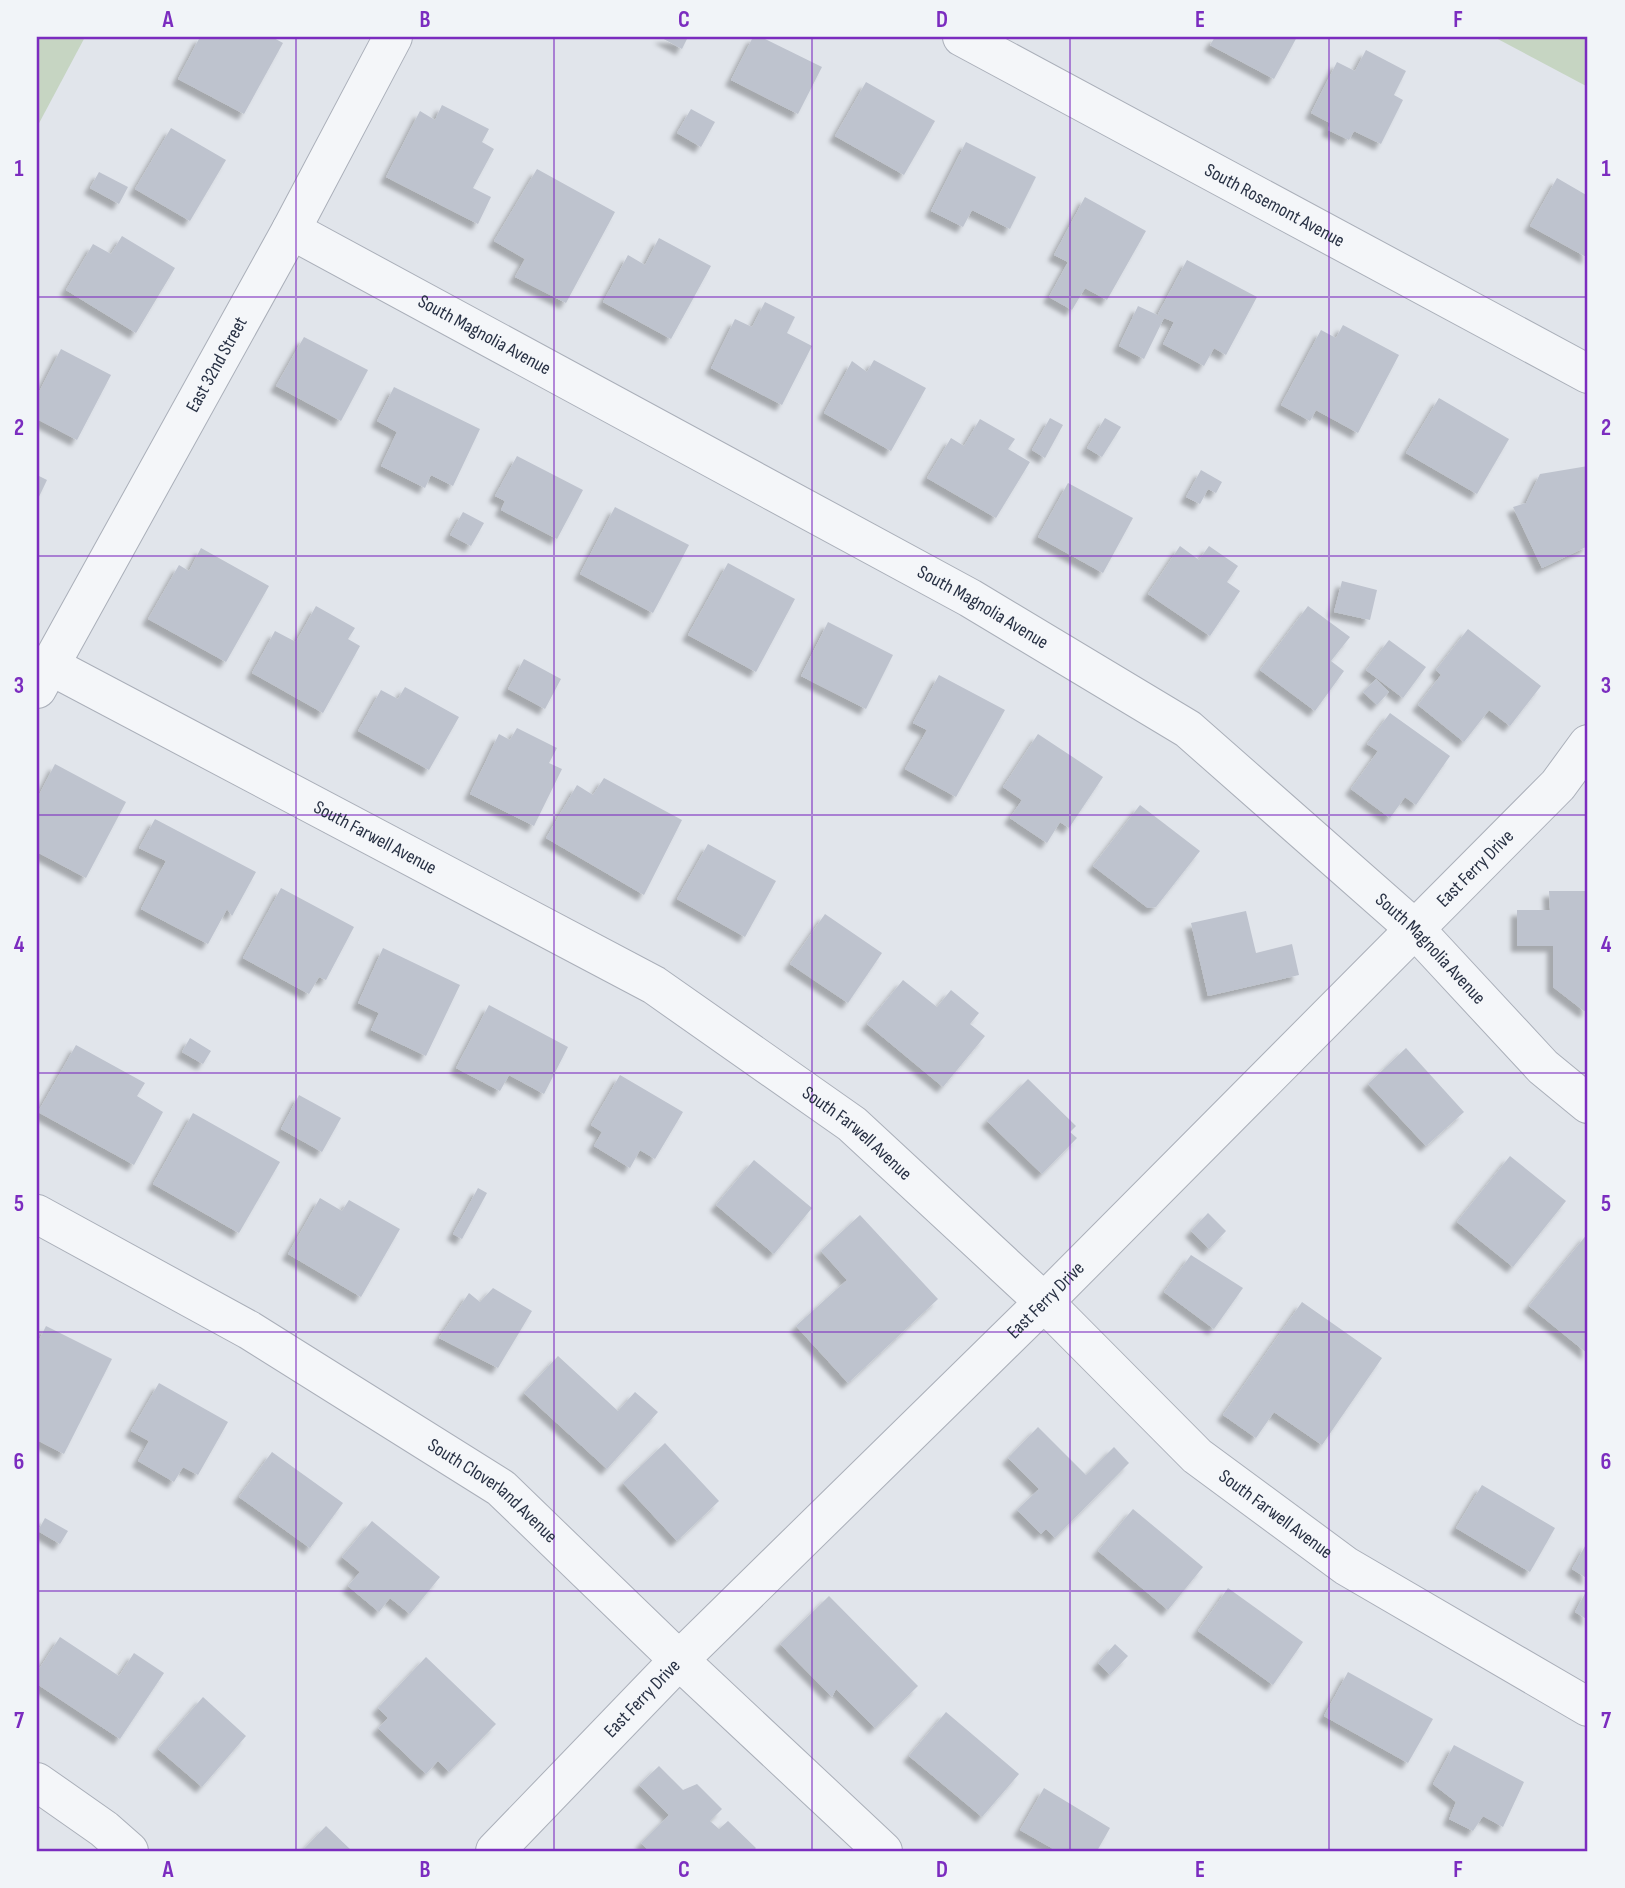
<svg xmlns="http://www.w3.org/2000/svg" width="1625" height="1888" font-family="'Sofia Sans Condensed',sans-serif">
<defs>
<filter id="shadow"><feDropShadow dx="-6" dy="6" stdDeviation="2" flood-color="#0004"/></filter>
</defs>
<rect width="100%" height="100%" fill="#e1e5eb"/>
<g fill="#c6d5c2">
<path d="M 37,37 L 85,37 L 37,127 Z"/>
<path d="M 1494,37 L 1588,37 L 1588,87 Z"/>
</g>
<g fill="#bec3ce" filter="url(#shadow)">
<path d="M 200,37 L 272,37 L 283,43 L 244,114 L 178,79 Z"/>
<path d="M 660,37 L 688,37 L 682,49 Z"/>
<path d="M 753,37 L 761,37 L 822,67 L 798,114 L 731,80 Z"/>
<path d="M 1215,37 L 1297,37 L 1274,79 L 1210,45 Z"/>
<path d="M 1366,50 L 1406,71 L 1394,95 L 1403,100 L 1381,144 L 1354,131 L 1349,140 L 1328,130 L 1330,123 L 1311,113 L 1337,62 L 1355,71 Z"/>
<path d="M 866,82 L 935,121 L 904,175 L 835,136 Z"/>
<path d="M 442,105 L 489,129 L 482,142 L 494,149 L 473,188 L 491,197 L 478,224 L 386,177 L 420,111 L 435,120 Z"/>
<path d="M 691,109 L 715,122 L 701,147 L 677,133 Z"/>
<path d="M 171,128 L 226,160 L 190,221 L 135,189 Z"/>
<path d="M 966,142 L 1036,177 L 1010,229 L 972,210 L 963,227 L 931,211 Z"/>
<path d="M 537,169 L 615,212 L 566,303 L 515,277 L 525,259 L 494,241 Z"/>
<path d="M 99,172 L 128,187 L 119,204 L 90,188 Z"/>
<path d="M 1557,178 L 1588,196 L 1588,258 L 1530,226 Z"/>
<path d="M 1085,197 L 1146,231 L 1107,300 L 1085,288 L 1072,310 L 1049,297 L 1068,262 L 1054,255 Z"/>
<path d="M 122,236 L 175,268 L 136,333 L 66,290 L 93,244 L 111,254 Z"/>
<path d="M 659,238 L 711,266 L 671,339 L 603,302 L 628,255 L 645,265 Z"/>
<path d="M 1187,260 L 1257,297 L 1226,355 L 1214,348 L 1204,366 L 1163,344 L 1174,322 L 1164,318 L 1144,359 L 1119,346 L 1138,306 L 1164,318 L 1158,314 Z"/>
<path d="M 765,302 L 795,317 L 787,333 L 812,346 L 782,405 L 711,368 L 735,319 L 752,327 Z"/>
<path d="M 1343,325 L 1399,355 L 1358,433 L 1316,410 L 1310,421 L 1281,405 L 1321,330 L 1336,338 Z"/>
<path d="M 304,337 L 368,370 L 341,421 L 276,386 Z"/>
<path d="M 61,349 L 111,375 L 77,440 L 37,419 L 37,396 Z"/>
<path d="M 874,360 L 926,388 L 891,451 L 824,413 L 852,361 L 867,372 Z"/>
<path d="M 394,387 L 480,429 L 453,486 L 431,475 L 425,488 L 381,466 L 397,432 L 377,421 Z"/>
<path d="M 1439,398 L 1509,439 L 1477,494 L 1406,453 Z"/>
<path d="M 1050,418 L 1063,425 L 1045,458 L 1032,450 Z"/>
<path d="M 1105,418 L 1121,427 L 1102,457 L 1087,448 Z"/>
<path d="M 980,419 L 1015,439 L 1008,449 L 1030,462 L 996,518 L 927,478 L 951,438 L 964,446 Z"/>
<path d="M 517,456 L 583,490 L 557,539 L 501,510 L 505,501 L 495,496 Z"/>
<path d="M 1588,466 L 1588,546 L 1542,568 L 1513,507 L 1526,503 L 1540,474 Z"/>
<path d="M 1201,470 L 1222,482 L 1216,493 L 1208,489 L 1200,504 L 1186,497 Z"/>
<path d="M 37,475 L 47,480 L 37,501 Z"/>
<path d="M 1068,483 L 1133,518 L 1103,573 L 1038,537 Z"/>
<path d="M 615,507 L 689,545 L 653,613 L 580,574 Z"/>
<path d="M 463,512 L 484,523 L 471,546 L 450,535 Z"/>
<path d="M 1180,546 L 1199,560 L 1209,546 L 1238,566 L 1227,582 L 1240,591 L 1210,636 L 1148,594 Z"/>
<path d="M 201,548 L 269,586 L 226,662 L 148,619 L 179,565 L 189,571 Z"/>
<path d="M 728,563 L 795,599 L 756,672 L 688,635 Z"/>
<path d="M 1342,581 L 1377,590 L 1370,620 L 1334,612 Z"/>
<path d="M 316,606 L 355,628 L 348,639 L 360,646 L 323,713 L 252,673 L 275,631 L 296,642 Z"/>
<path d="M 1308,606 L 1350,637 L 1331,661 L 1344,671 L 1315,711 L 1260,670 Z"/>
<path d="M 828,622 L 893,655 L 866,709 L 801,676 Z"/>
<path d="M 1468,629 L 1541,686 L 1510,726 L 1489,710 L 1464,742 L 1418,705 L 1441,675 L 1436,670 Z"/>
<path d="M 1389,640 L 1426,667 L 1403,698 L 1366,670 Z"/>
<path d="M 524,659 L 561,679 L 545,709 L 508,689 Z"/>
<path d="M 939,675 L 1005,710 L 956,797 L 905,769 L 927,730 L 913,723 Z"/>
<path d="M 1376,679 L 1389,692 L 1377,705 L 1363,692 Z"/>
<path d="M 405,687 L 459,717 L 429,770 L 358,731 L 381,690 L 398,699 Z"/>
<path d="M 1390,713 L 1450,756 L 1416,805 L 1405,797 L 1390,818 L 1351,789 L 1378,751 L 1367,744 Z"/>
<path d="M 517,728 L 557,748 L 549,763 L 562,769 L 534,826 L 470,794 L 499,734 L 510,740 Z"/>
<path d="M 1038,734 L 1103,777 L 1069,828 L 1060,822 L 1047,843 L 1010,818 L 1022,800 L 1003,787 Z"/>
<path d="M 55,764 L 126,802 L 86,878 L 37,852 L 37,799 Z"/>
<path d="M 604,778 L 682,820 L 644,895 L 546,838 L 577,785 L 593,795 Z"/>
<path d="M 1140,805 L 1200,851 L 1156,907 L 1148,908 L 1093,866 Z"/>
<path d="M 155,819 L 256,872 L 232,916 L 227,909 L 208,944 L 141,909 L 166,861 L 139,848 Z"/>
<path d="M 708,844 L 776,881 L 745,937 L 677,899 Z"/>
<path d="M 281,888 L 354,927 L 326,980 L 319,977 L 309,994 L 243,958 Z"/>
<path d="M 1549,891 L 1588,891 L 1588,1010 L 1584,1011 L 1553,987 L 1553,946 L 1517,946 L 1517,910 L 1550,910 Z"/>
<path d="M 1246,911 L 1256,953 L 1292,944 L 1299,975 L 1208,996 L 1191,923 Z"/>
<path d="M 825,914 L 882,953 L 848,1003 L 790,964 Z"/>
<path d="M 383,948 L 460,985 L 426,1056 L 371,1030 L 379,1013 L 358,1003 Z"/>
<path d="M 903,980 L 937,1007 L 951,990 L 979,1013 L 970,1024 L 985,1036 L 943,1087 L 867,1024 Z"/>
<path d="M 489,1005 L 568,1047 L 544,1094 L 509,1075 L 500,1091 L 456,1068 Z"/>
<path d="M 190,1038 L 211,1051 L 203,1064 L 182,1052 Z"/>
<path d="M 76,1045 L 145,1083 L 137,1096 L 163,1112 L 134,1165 L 38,1112 Z"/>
<path d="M 1406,1048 L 1464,1112 L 1426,1146 L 1368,1084 Z"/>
<path d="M 620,1075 L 683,1112 L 655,1159 L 640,1150 L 630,1168 L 594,1146 L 602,1132 L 591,1125 Z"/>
<path d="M 1028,1079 L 1076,1126 L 1070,1132 L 1077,1138 L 1042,1174 L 987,1121 Z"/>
<path d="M 299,1095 L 341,1118 L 322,1152 L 281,1129 Z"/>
<path d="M 193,1113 L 280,1162 L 239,1233 L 153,1184 Z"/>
<path d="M 1510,1156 L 1566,1201 L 1513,1267 L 1457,1222 Z"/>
<path d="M 754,1160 L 812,1208 L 774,1254 L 716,1205 Z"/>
<path d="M 478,1188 L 487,1193 L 462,1239 L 453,1234 Z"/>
<path d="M 320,1198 L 342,1211 L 349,1200 L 400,1229 L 361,1297 L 288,1254 Z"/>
<path d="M 1208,1213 L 1226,1231 L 1209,1249 L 1191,1231 Z"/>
<path d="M 860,1215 L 938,1299 L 848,1383 L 796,1326 L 847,1280 L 821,1251 Z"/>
<path d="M 1588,1233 L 1588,1354 L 1529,1306 Z"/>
<path d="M 1191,1255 L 1243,1288 L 1214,1329 L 1164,1292 Z"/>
<path d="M 493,1288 L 532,1311 L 498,1368 L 439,1338 L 469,1293 L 480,1302 Z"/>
<path d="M 1302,1302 L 1382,1358 L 1322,1445 L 1274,1412 L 1256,1438 L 1223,1415 Z"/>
<path d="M 46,1326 L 112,1359 L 64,1454 L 37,1440 L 37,1344 Z"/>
<path d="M 558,1356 L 618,1411 L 635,1392 L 658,1412 L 607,1469 L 524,1393 Z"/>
<path d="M 159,1383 L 228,1422 L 198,1475 L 183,1467 L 174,1482 L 138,1461 L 149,1441 L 131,1431 Z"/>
<path d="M 1038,1427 L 1086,1475 L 1114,1447 L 1129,1463 L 1055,1538 L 1046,1529 L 1041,1534 L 1017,1510 L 1039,1489 L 1008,1458 Z"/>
<path d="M 665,1443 L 719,1501 L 677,1541 L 623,1483 Z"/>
<path d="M 272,1452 L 343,1503 L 310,1548 L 239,1497 Z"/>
<path d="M 1482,1485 L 1555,1528 L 1530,1572 L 1456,1528 Z"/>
<path d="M 1133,1509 L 1203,1567 L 1168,1610 L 1098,1551 Z"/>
<path d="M 45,1518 L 68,1531 L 60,1544 L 38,1531 Z"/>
<path d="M 372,1521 L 440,1577 L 410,1614 L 390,1598 L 379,1612 L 348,1586 L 360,1572 L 342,1557 Z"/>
<path d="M 1588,1541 L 1588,1579 L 1572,1569 Z"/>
<path d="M 1228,1588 L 1303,1642 L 1273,1685 L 1198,1631 Z"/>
<path d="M 1588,1588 L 1588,1620 L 1575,1612 Z"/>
<path d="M 829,1596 L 918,1686 L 875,1728 L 836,1689 L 832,1697 L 780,1644 Z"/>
<path d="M 60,1637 L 119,1676 L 134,1653 L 164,1673 L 120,1739 L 37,1684 L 37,1672 Z"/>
<path d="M 1115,1644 L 1128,1656 L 1110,1675 L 1098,1663 Z"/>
<path d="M 426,1657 L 496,1724 L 449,1772 L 438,1761 L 426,1774 L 378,1728 L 388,1718 L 378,1708 Z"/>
<path d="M 1348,1672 L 1433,1719 L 1408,1763 L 1324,1716 Z"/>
<path d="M 203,1697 L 246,1736 L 202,1787 L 158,1749 Z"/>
<path d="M 946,1712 L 1019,1774 L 982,1817 L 909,1756 Z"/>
<path d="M 1454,1745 L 1524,1782 L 1503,1827 L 1483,1816 L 1473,1831 L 1449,1819 L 1456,1802 L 1433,1784 Z"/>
<path d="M 659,1766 L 683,1790 L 697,1784 L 722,1809 L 710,1821 L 719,1829 L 728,1821 L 756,1848 L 753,1851 L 649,1851 L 641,1843 L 669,1815 L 639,1785 Z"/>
<path d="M 1044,1788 L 1110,1828 L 1097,1851 L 1057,1851 L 1020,1830 Z"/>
<path d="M 326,1826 L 352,1851 L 302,1851 Z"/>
</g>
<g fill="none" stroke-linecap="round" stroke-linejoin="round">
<g stroke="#aaafb9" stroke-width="40">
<g id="minor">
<path id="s1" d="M 962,37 L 1588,374"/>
<path id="s2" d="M 291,230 L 970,598 L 1188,729 L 1415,929 L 1543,1067 L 1588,1104"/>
<path id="s3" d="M 49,665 L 654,985 L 852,1124 L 1044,1302 L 1197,1456 L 1346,1566 L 1588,1707"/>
<path id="s4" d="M 37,689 L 291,230 L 393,37"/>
<path id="s5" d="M 37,1214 L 249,1330 L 501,1488 L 679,1660 L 883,1851"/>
<path d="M 37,1782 L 104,1829 L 129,1851"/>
<path id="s6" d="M 495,1851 L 679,1660 L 1044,1302 L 1558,785 L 1588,744"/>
</g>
</g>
<use href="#minor" stroke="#f4f6f9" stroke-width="38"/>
</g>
<path fill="none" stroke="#7b2cbf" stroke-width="2" stroke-opacity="0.55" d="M 296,37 L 296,1851M 554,37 L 554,1851M 812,37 L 812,1851M 1070,37 L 1070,1851M 1329,37 L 1329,1851M 37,297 L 1588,297M 37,556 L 1588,556M 37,815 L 1588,815M 37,1073 L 1588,1073M 37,1332 L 1588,1332M 37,1591 L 1588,1591"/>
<g text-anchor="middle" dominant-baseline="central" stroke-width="5" stroke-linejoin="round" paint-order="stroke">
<g font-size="19" fill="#283144" stroke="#f1f4f8">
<text stroke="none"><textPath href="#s1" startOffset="355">South Rosemont Avenue</textPath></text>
<text stroke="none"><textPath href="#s2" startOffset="220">South Magnolia Avenue</textPath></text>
<text stroke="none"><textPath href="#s4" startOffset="371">East 32nd Street</textPath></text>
<text stroke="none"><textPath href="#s2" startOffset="788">South Magnolia Avenue</textPath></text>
<text stroke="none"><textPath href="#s3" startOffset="369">South Farwell Avenue</textPath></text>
<text stroke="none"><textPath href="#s6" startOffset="1388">East Ferry Drive</textPath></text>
<text stroke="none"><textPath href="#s2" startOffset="1354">South Magnolia Avenue</textPath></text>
<text stroke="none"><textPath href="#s3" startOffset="936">South Farwell Avenue</textPath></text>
<text stroke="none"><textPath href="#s6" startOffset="779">East Ferry Drive</textPath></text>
<text stroke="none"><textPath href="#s5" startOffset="534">South Cloverland Avenue</textPath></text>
<text stroke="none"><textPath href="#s3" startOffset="1503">South Farwell Avenue</textPath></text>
<text stroke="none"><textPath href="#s6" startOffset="212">East Ferry Drive</textPath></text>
</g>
</g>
<rect width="1625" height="1888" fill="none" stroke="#f1f4f8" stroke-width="77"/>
<rect x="38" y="38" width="1548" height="1812" fill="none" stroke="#7b2cbf" stroke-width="2.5"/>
<g font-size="23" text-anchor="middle" font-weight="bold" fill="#7b2cbf">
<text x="168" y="27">A</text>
<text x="425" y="27">B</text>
<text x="684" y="27">C</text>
<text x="942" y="27">D</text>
<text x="1200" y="27">E</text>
<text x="1458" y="27">F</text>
<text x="19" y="176">1</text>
<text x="1606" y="176">1</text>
<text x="19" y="435">2</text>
<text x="1606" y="435">2</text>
<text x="19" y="693">3</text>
<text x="1606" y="693">3</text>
<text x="19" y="952">4</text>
<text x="1606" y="952">4</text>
<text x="19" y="1211">5</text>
<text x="1606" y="1211">5</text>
<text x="19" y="1469">6</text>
<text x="1606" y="1469">6</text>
<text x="19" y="1728">7</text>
<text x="1606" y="1728">7</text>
<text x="168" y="1877">A</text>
<text x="425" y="1877">B</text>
<text x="684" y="1877">C</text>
<text x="942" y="1877">D</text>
<text x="1200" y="1877">E</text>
<text x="1458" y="1877">F</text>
</g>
</svg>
